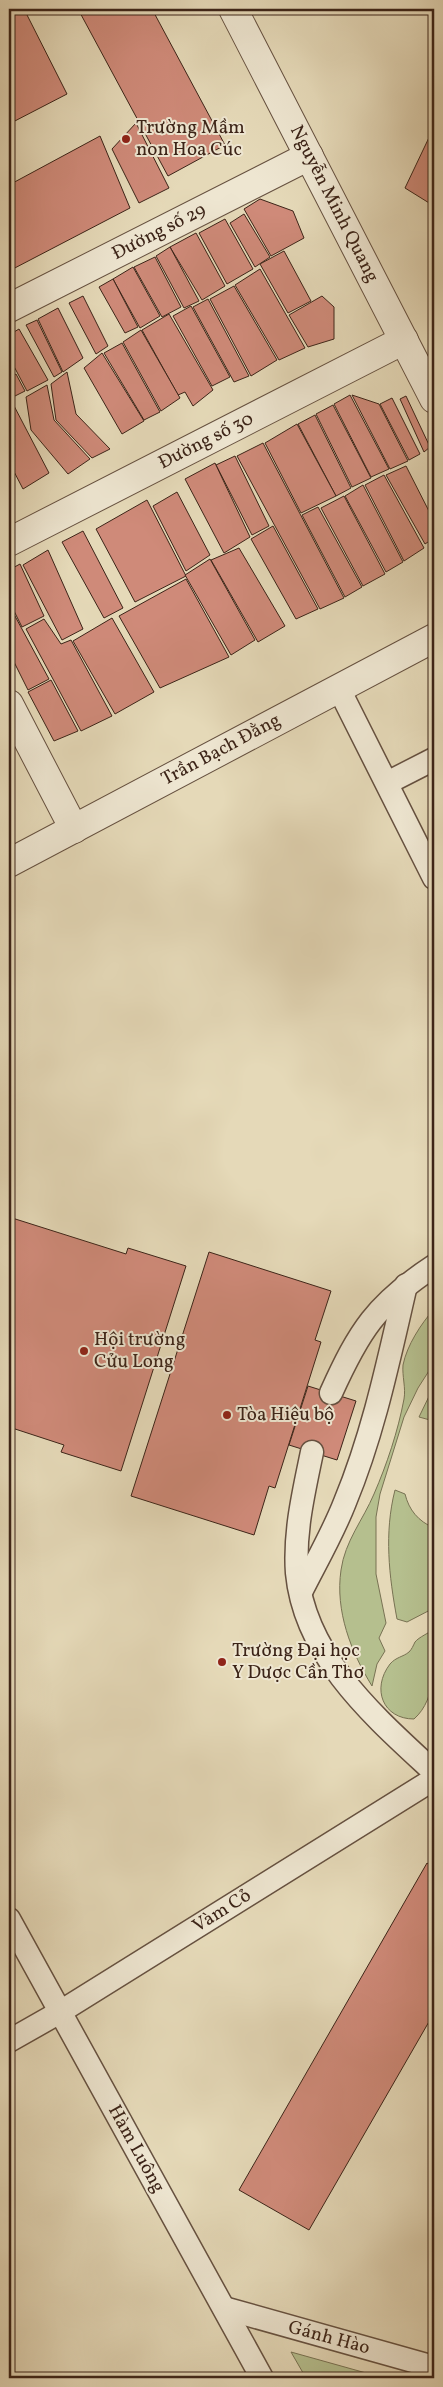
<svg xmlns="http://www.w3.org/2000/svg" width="443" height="2387" font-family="Vollkorn,serif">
<rect width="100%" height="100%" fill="#e5d9b8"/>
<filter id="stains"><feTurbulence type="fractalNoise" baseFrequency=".004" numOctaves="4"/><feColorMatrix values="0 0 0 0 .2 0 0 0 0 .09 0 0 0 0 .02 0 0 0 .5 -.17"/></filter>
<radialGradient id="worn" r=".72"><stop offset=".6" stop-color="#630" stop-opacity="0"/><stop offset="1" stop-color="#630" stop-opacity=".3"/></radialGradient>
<g fill="#b5bf8e" stroke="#787253">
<path d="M 434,1309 L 434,1363 L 418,1388 L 404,1417 L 380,1494 L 376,1517 L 376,1574 L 386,1623 L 379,1638 L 385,1651 L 377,1664 L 372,1686 C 351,1652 335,1611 341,1570 C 345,1541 363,1520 374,1494 C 387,1464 398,1431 404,1399 C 406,1388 402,1376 403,1365 C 407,1345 421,1324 434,1309 Z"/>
<path d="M 434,1386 L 434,1417 L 430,1420 L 419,1417 Z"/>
<path d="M 395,1490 L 405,1494 C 409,1510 418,1521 434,1528 L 434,1608 L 407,1622 L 397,1619 C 389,1576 384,1533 395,1490 Z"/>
<path d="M 434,1629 C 434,1658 438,1698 414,1719 C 383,1719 371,1689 390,1664 C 396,1657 403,1657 409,1652 C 412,1649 413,1646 415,1642 C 419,1637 429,1633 434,1629 Z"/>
<path d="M 291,2352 L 384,2378 L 306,2378 Z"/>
</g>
<g fill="#cf8a79" stroke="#3c2418">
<path d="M 9,9 L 24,9 L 67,94 L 9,124 Z"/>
<path d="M 78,9 L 152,9 L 225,145 L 168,176 Z"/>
<path d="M 136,123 L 169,188 L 139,203 L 112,149 Z"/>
<path d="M 434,127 L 434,206 L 405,188 Z"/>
<path d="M 100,136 L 130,208 L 9,271 L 9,185 Z"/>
<path d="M 260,199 L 293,211 L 304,238 L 271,256 L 244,209 Z"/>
<path d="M 244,214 L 270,257 L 255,267 L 230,223 Z"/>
<path d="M 225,219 L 253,269 L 227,284 L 199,233 Z"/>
<path d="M 196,233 L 225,286 L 202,300 L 170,247 Z"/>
<path d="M 170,247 L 199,301 L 184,308 L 156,256 Z"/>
<path d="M 284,251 L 311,301 L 288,313 L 260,264 Z"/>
<path d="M 155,257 L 181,307 L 162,317 L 134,267 Z"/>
<path d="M 133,267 L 160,316 L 140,328 L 113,279 Z"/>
<path d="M 260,269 L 305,348 L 279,360 L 235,285 Z"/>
<path d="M 113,279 L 138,327 L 125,333 L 99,287 Z"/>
<path d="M 234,286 L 277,360 L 251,376 L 210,299 Z"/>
<path d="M 83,296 L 108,346 L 96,354 L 69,303 Z"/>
<path d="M 322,296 L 334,307 L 334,339 L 308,347 L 289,315 Z"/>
<path d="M 208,299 L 249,376 L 234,382 L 193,307 Z"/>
<path d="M 191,306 L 230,377 L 212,386 L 173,316 Z"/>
<path d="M 58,308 L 83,358 L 63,372 L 38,319 Z"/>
<path d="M 169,314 L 213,390 L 193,406 L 185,392 L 178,395 L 142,330 Z"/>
<path d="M 37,320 L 62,372 L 54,377 L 26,325 Z"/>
<path d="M 19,329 L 48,380 L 27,391 L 9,357 L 9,335 Z"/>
<path d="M 141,330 L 180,398 L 161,411 L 123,342 Z"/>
<path d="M 122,343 L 160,412 L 144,420 L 104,353 Z"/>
<path d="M 102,353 L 144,421 L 122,434 L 84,368 Z"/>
<path d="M 67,372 L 76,414 L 110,449 L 92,458 L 56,420 L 51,384 Z"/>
<path d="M 16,374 L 25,391 L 9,399 L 9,378 Z"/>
<path d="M 47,385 L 54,420 L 90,459 L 68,474 L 31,430 L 26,397 Z"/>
<path d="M 350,395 L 389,469 L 371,477 L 334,404 Z"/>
<path d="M 352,395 L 379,404 L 408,461 L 390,469 Z"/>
<path d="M 406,396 L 430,447 L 424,452 L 400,399 Z"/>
<path d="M 392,398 L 420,454 L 409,460 L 380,404 Z"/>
<path d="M 12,402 L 49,473 L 23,489 L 9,462 L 9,404 Z"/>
<path d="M 333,405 L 371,478 L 352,487 L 316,414 Z"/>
<path d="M 315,415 L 351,488 L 336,496 L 298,424 Z"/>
<path d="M 297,424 L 336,496 L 301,513 L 265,443 Z"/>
<path d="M 263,443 L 344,598 L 320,609 L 237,456 Z"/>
<path d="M 235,456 L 269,526 L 252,535 L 216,465 Z"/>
<path d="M 215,463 L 250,537 L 224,553 L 185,479 Z"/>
<path d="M 406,466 L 434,521 L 434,538 L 425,544 L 386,475 Z"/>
<path d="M 384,475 L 424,548 L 404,561 L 365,485 Z"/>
<path d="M 363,485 L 403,562 L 386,572 L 345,496 Z"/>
<path d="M 177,492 L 210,555 L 186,571 L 153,506 Z"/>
<path d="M 344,496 L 385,574 L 363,586 L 321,508 Z"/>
<path d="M 147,500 L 186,576 L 135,602 L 96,529 Z"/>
<path d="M 318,507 L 362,587 L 345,597 L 302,515 Z"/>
<path d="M 273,526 L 318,609 L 296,619 L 251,539 Z"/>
<path d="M 83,531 L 123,608 L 104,618 L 62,542 Z"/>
<path d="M 239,548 L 285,626 L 258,642 L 211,560 Z"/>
<path d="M 48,550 L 83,629 L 62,640 L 23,565 Z"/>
<path d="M 210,559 L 255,640 L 231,655 L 185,575 Z"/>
<path d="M 20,564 L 44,616 L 22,627 L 9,601 L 9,570 Z"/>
<path d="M 186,579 L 229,657 L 160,688 L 119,616 Z"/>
<path d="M 9,605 L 49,679 L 28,690 L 9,652 Z"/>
<path d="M 112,618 L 154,692 L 115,714 L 73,641 Z"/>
<path d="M 44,619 L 61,644 L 71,640 L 112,716 L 81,731 L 26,629 Z"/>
<path d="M 51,680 L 78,731 L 54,741 L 28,692 Z"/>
<path d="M 9,1217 L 126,1254 L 128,1248 L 186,1266 L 121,1471 L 61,1452 L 64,1445 L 9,1427 Z"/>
<path d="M 209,1252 L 331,1291 L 315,1340 L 321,1342 L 275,1488 L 269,1486 L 254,1535 L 131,1496 Z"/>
<path d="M 308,1386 L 356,1401 L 337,1460 L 289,1445 Z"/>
<path d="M 427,1863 L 434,1868 L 434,2013 L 309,2230 L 239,2190 Z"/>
</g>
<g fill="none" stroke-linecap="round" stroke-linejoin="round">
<g stroke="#665140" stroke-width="25">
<g id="service">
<path d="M 338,687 L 434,878"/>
<path d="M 387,783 L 434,759"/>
<path d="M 331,1393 C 359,1331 376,1304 434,1266"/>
<path d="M 312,1452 C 304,1491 294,1532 297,1573 C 305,1658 376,1718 434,1772"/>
<path d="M 301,1592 C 316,1562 333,1533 345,1502 C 374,1432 389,1358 406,1285"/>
<path d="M 9,1919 L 262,2378"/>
<path d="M 9,2041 L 60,2012 L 434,1779"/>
<path d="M 224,2308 L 434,2367"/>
</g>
</g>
<g stroke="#665140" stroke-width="30">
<g id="minor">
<path d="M 233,9 L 434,399"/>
<path d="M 9,308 L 309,156"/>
<path d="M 9,542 L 404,340"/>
<path d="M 9,704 L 74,829"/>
</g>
</g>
<g stroke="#665140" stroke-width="30">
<path id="tertiary" d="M 9,863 L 434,638"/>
</g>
<use href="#service" stroke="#eee6d1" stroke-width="22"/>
<use href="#minor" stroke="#eee6d1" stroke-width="28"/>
<use href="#tertiary" stroke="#eee6d1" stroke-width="28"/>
</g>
<g fill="#8f2418" stroke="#eee6d1" stroke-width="2">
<circle cx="126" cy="139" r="5"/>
<circle cx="84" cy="1351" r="5"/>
<circle cx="227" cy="1415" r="5"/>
<circle cx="222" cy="1662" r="5"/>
</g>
<g text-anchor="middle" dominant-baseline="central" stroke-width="4" stroke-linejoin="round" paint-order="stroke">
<g font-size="19" fill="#3c2418" stroke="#eee6d1" text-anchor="start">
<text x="136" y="128">Trường Mầm<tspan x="136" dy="22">non Hoa Cúc</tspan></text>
<text x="94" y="1340">Hội trường<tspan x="94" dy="22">Cửu Long</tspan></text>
<text x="237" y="1415">Tòa Hiệu bộ</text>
<text x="232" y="1651">Trường Đại học<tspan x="232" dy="22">Y Dược Cần Thơ</tspan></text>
</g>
<g font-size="19" fill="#3c2418" stroke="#eee6d1">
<text transform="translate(334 204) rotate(63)">Nguyễn Minh Quang</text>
<text transform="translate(159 232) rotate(-27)">Đường số 29</text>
<text transform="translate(206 441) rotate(-27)">Đường số 30</text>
<text transform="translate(221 750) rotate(-28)">Trần Bạch Đằng</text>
<text transform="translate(222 1911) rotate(-32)">Vàm Cỏ</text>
<text transform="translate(136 2149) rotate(61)">Hàm Luông</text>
<text transform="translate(329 2338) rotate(15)">Gánh Hào</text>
</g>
</g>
<rect width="443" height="2387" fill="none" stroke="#e5d9b8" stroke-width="30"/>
<rect x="10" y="10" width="423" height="2367" fill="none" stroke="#3c2418" stroke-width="2.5"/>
<rect x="15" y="15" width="413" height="2357" fill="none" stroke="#3c2418"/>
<rect width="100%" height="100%" filter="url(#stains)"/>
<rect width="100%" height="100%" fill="url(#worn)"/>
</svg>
